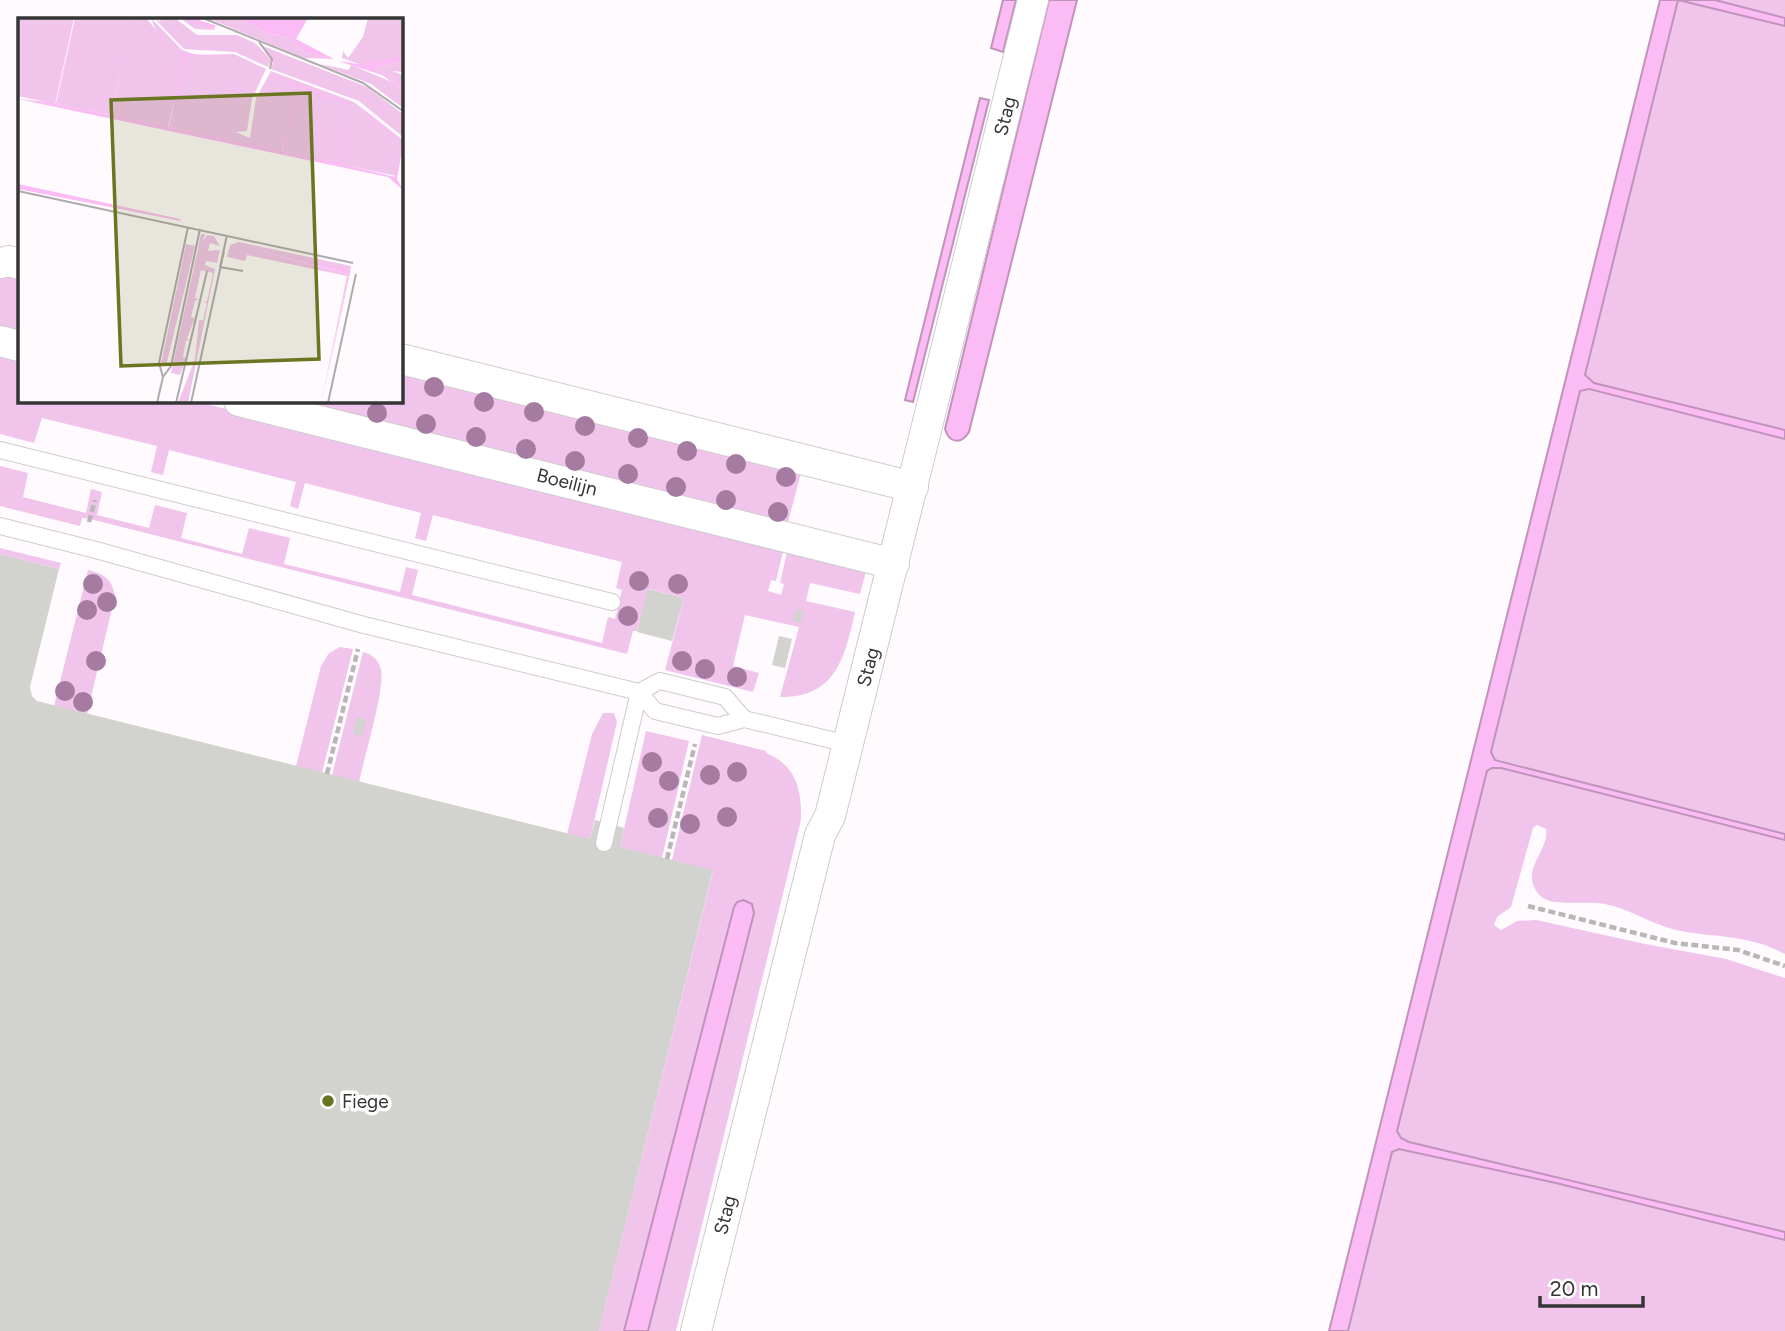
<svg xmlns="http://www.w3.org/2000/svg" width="1785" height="1331" font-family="Figtree,sans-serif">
<rect width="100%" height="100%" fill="#fefafd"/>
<g fill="#f1c4eb">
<path d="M 1678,0 L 1785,26 L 1785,430 L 1594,383 L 1585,375 Z"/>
<path d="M 1715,0 L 1785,0 L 1785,18 Z"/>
<path d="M 19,274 L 19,336 L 0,331 L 0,275 Z"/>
<path d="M 0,353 L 19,358 L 19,401 L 194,401 L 784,547 L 776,581 L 771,580 L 768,591 L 781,595 L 784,584 L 780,583 L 788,548 L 867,567 L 860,594 L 810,583 L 806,601 L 855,612 C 845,657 836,698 780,697 L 799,627 L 745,615 L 733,666 L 759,673 L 753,692 L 665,670 L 684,598 L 649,589 L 637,631 L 633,631 L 627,654 L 90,519 L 82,518 L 80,526 L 0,506 L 0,466 L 28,473 L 23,497 L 86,513 L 91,489 L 102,492 L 97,515 L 149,528 L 155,505 L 187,513 L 181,538 L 242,554 L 249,528 L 290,538 L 284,564 L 400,592 L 406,567 L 418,570 L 412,595 L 602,643 L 608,617 L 615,619 L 622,590 L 616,588 L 622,562 L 433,515 L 426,541 L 415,538 L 421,513 L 305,483 L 298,509 L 290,506 L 296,482 L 169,450 L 163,475 L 151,472 L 157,446 L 42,418 L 34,443 L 0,434 Z"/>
<path d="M 401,369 L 802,469 L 787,526 L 281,401 L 401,401 Z"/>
<path d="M 1584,389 L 1785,439 L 1785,834 L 1492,758 L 1491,752 L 1580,391 Z"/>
<path d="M 0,548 L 61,563 L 59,569 L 0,554 Z"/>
<path d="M 88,570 C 104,574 112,579 115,596 L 87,714 L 54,706 Z"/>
<path d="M 340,647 L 353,649 L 322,773 L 296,766 L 321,666 L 329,653 Z"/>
<path d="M 363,652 C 372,654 379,660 381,670 C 385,689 364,758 359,782 L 332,775 Z"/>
<path d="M 603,713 L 614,713 L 617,722 L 590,839 L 567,834 L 592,734 Z"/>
<path d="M 646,731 L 689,741 L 662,858 L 620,847 Z"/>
<path d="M 702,735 L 766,751 L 766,753 C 796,765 802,790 801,820 L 676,1331 L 648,1331 L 754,913 L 754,908 L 737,902 L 624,1331 L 599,1331 L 713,871 L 672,860 Z"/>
<path d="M 1492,768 L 1501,768 L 1785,840 L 1785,954 C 1749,934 1714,938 1676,930 C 1651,924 1630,909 1605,904 C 1590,901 1557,905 1547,900 C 1540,897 1535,891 1533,884 C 1527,864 1549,849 1546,829 L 1537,825 L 1533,828 L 1511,907 L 1497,917 L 1494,925 L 1501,930 L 1517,921 L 1536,920 L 1645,944 L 1726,959 L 1785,978 L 1785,1232 L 1409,1142 L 1401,1138 L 1397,1131 L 1487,771 Z"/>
<path d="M 1399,1149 L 1556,1183 L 1785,1240 L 1785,1331 L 1348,1331 L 1392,1152 Z"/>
</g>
<g fill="#fbbbf4" stroke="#c093bb" stroke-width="2">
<path d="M 1003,0 L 1016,0 L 1003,52 L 991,48 Z"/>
<path d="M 1049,0 L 1077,0 L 969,432 C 961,445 949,443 945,429 Z"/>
<path d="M 1660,0 L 1715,0 L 1785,18 L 1785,26 L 1678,0 L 1585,375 L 1594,383 L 1785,430 L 1785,439 L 1589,389 L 1580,391 L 1491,752 L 1495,760 L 1785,834 L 1785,840 L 1501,768 L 1492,768 L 1487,771 L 1397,1131 L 1401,1138 L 1409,1142 L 1785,1232 L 1785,1240 L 1556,1183 L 1399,1149 L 1392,1152 L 1348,1331 L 1329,1331 Z"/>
<path d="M 980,98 L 989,100 L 913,402 L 905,400 Z"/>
<path d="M 743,900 L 752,904 L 754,913 L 648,1331 L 624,1331 L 734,907 L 737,902 Z"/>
</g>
<g fill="#d2d3ce">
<path d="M 0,554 L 59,569 L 30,687 L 32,696 L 37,701 L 590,839 L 595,820 L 624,828 L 620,847 L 713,870 L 599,1331 L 0,1331 Z"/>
<path d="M 648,589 L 684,598 L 672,641 L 637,632 Z"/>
<path d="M 796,609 L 804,611 L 800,623 L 793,621 Z"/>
<path d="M 779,636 L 792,639 L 785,668 L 772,665 Z"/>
<path d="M 357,717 L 366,720 L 362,736 L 353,734 Z"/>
</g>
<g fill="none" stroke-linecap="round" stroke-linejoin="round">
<g stroke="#cfcbce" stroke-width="18">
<g id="service">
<path d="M 0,450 L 612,602"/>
<path d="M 0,526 L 96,550 L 364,625 L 639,692 L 655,711 L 718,726 L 744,719 L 848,744"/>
<path d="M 604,843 L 639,692 L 660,681 L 725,697 L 744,719"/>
</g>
</g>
<g stroke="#cfcbce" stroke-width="32">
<g id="minor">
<path d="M 0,263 L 9,261 L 19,264"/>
<path d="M 0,341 L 19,346"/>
<path d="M 401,359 L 913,487"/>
<path d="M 239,401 L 894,564"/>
<path d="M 696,1331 L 820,835 L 830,816 L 1033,0"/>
</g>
</g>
<g stroke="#b9b6b8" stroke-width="4.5" stroke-dasharray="7 3.5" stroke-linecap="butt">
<path d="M 89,522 L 95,500"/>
<path d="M 327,774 L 358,649"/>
<path d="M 667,859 L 695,744"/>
<path d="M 1528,906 L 1675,943 L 1738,950 L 1785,966"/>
</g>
<use href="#service" stroke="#fff" stroke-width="16"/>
<use href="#minor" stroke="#fff" stroke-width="30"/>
</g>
<g fill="#a57ba2">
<circle cx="434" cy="387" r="10"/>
<circle cx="484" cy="402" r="10"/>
<circle cx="534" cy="412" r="10"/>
<circle cx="377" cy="413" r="10"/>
<circle cx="426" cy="424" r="10"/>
<circle cx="585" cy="426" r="10"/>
<circle cx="476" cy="437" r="10"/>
<circle cx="638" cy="438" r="10"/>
<circle cx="526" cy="449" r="10"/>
<circle cx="687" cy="451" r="10"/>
<circle cx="575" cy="461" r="10"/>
<circle cx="736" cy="464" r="10"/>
<circle cx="628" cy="474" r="10"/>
<circle cx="786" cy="477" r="10"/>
<circle cx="676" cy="487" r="10"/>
<circle cx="726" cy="500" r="10"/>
<circle cx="778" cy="512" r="10"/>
<circle cx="639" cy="581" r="10"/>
<circle cx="93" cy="584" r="10"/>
<circle cx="678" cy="584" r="10"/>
<circle cx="107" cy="602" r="10"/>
<circle cx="87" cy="610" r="10"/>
<circle cx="628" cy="616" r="10"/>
<circle cx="96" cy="661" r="10"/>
<circle cx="682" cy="661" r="10"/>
<circle cx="705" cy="669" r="10"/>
<circle cx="737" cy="677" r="10"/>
<circle cx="65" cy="691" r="10"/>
<circle cx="83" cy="702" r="10"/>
<circle cx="652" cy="762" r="10"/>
<circle cx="737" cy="772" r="10"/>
<circle cx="710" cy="775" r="10"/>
<circle cx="669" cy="781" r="10"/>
<circle cx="727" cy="817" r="10"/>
<circle cx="658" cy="818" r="10"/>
<circle cx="690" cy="824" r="10"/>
</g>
<circle fill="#697521" stroke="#fff" stroke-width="2.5" cx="328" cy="1101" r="7"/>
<g text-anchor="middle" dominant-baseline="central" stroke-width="7" stroke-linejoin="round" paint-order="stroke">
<g font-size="19" fill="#363536" stroke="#fff">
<text transform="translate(1005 116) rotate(-76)">Stag</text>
<text transform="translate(567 482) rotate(14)">Boeilijn</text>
<text transform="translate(868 667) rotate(-76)">Stag</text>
<text transform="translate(725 1215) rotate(-76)">Stag</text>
</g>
<g font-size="19" fill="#363536" stroke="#fff" text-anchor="start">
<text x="342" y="1101">Fiege</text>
</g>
</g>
<g transform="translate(18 18)">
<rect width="385" height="385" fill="#fefafd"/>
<path d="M 0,0 L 56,0 L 37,86 L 0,78 ZM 57,0 L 128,0 L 138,12 L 133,0 L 164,32 L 179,37 L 216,36 L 248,51 L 234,81 L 229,113 L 218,114 L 232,120 L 238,80 L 253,53 L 336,84 L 385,122 L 378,158 L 322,146 L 325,132 L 321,146 L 267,134 L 270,113 L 264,134 L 153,110 L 163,54 L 150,110 L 94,98 L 104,47 L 93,97 L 39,86 ZM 136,0 L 143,4 L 141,0 L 157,0 L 179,17 L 219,17 L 237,25 L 253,42 L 250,49 L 217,34 L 166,31 ZM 162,0 L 179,0 L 197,12 L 177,11 ZM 190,0 L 221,0 L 248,15 L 272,20 L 286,34 L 317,41 L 285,40 ZM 350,0 L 385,0 L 385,41 L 341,46 L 324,40 L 325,33 L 330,40 L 345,19 ZM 242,27 L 349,69 L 385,96 L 385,119 L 341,83 L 253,51 L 255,45 ZM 385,43 L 385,54 L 374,53 L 385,57 L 385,69 L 357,50 ZM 301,46 L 331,52 L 333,47 L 374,64 L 385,72 L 385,90 L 353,66 ZM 183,216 L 187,216 L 185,224 L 189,217 L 196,218 L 202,228 L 192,225 L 190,233 L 202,232 L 199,245 L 188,243 L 187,247 L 197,251 L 170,385 L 160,385 L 177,341 L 181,302 L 185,302 L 189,285 L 185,284 L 189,283 L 195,255 L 183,252 L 177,280 L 181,281 L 177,283 L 173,299 L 177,300 L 169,320 L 172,323 L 168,322 L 165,339 L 168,340 L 162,357 L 153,355 ZM 221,224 L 333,248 L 332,255 L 233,231 L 331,256 L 303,385 L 329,258 L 229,237 L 227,243 L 209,239 L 212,227 ZM 168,226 L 177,228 L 148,348 L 143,346 Z" fill="#f1c4eb"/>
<path d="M 57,0 L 39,86 L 93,97 L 114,2 L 94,97 L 151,109 L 166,38 L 155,31 L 149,26 L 130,0 L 151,28 L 165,36 L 214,38 L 168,38 L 153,110 L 208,121 L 226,42 L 210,122 L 265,133 L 278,69 L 256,58 L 334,86 L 323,146 L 377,159 L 384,127 L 344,91 L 354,98 L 385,126 L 379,161 L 385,172 L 370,159 L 0,81 L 38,85 ZM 280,69 L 333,87 L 321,145 L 267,134 ZM 221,0 L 290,0 L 278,21 L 316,41 L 286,34 L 272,20 L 248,15 ZM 385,39 L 385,43 L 357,50 L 385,69 L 385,72 L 364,57 L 320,43 L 341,46 ZM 0,166 L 162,201 L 163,203 L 0,171 ZM 235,231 L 331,252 L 332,255 L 304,385 L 331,256 Z" fill="#fbbbf4" fill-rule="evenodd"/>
<path fill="none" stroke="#fbbbf4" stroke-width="3.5" d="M 167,0 L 197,9"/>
<path fill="none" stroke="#aeabad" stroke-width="2" d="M 185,0 L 345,65 L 385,93M 241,24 L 254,41 L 252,51M 0,173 L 335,245M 202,249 L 209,217M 202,249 L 225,253M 145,359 L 141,345 L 170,209M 139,385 L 145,359 L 153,348 L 182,211M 158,385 L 189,253M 173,385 L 206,233M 310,385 L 338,256"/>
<path fill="#697521" fill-opacity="0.15" stroke="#697521" stroke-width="3.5" d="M 292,75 L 301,341 L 103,348 L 93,82 Z"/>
<rect width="385" height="385" fill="none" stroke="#363536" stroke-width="3.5"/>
</g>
<path d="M1540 1296v10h103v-10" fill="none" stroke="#363536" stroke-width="3.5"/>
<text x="1550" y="1296" font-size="21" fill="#363536" stroke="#ffffff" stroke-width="5" paint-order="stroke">20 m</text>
</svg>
